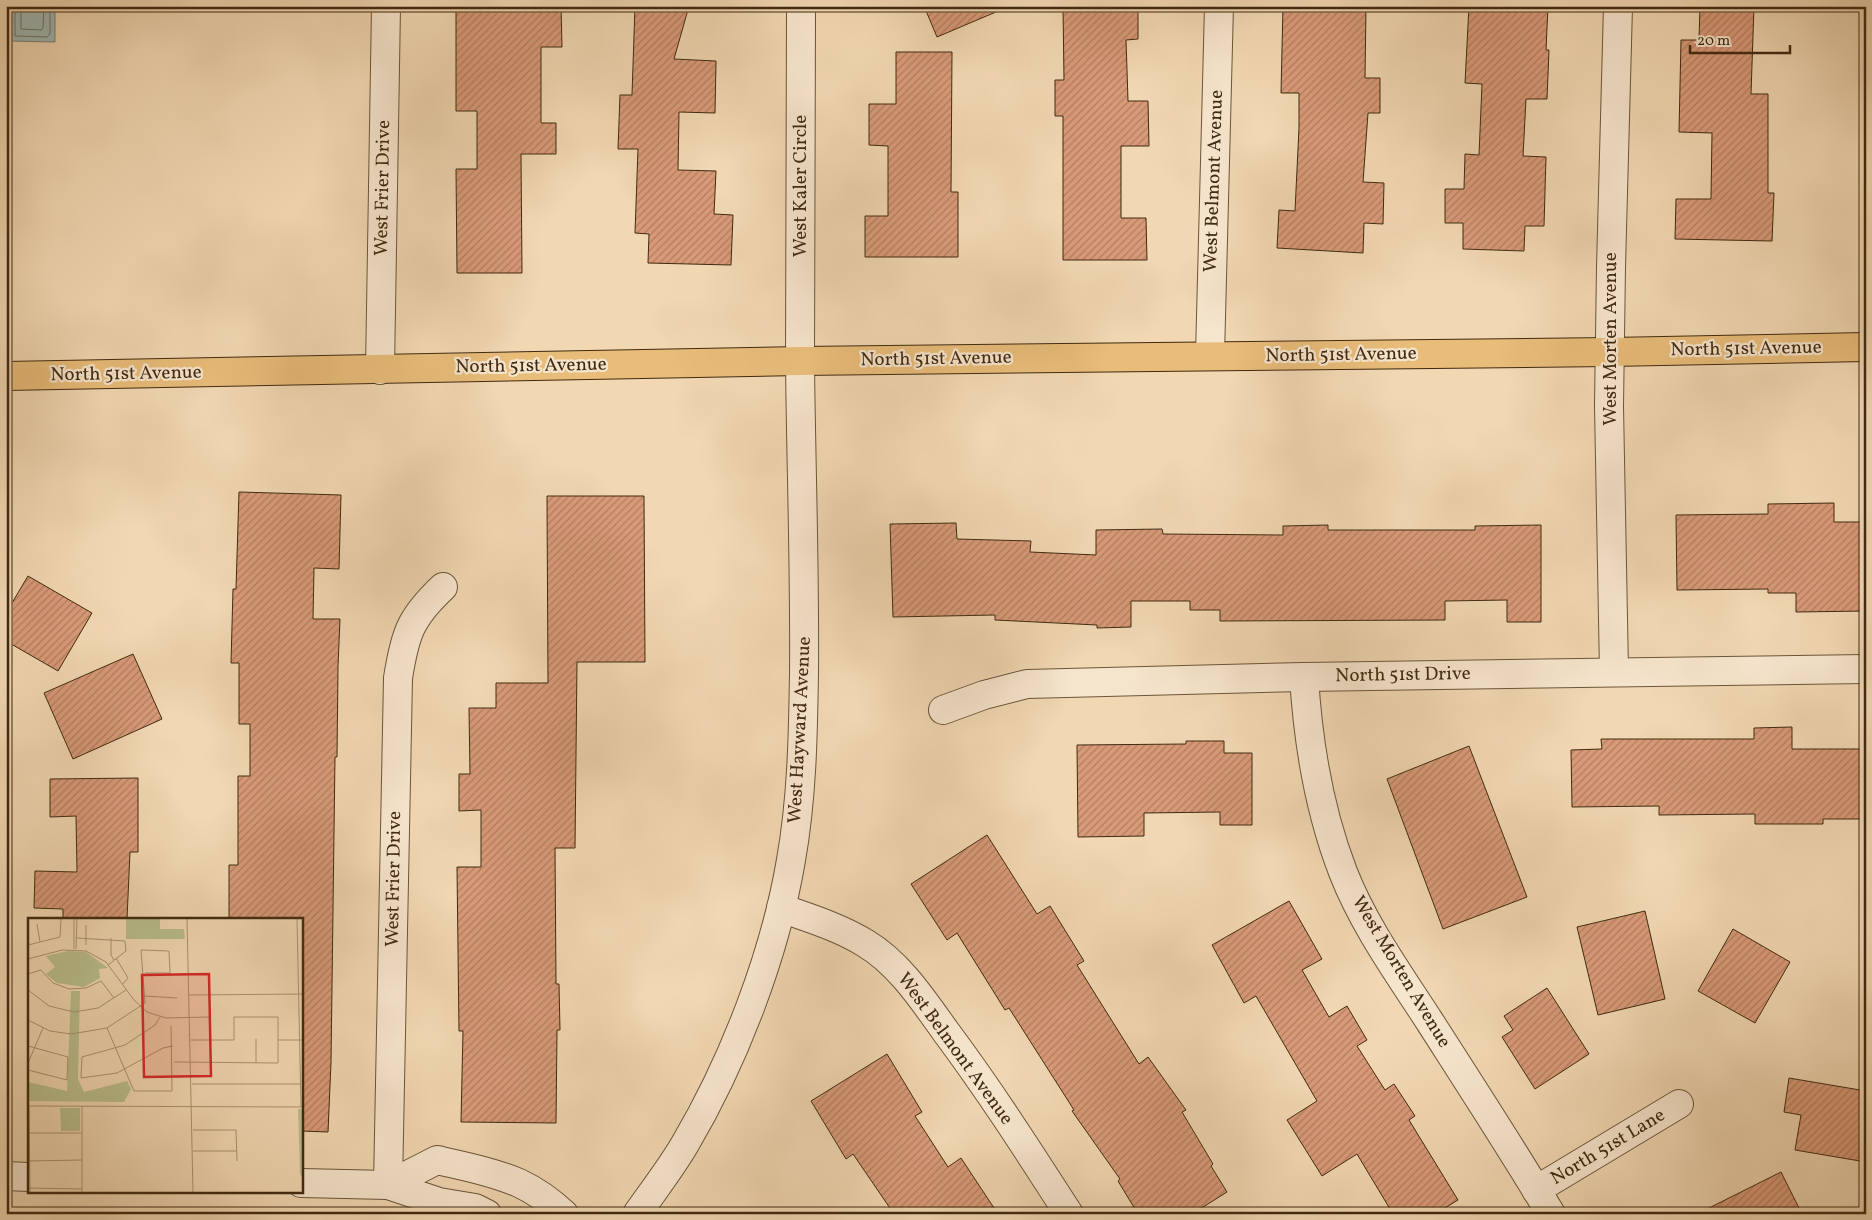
<svg xmlns="http://www.w3.org/2000/svg" width="1872" height="1220" font-family="Vollkorn,serif">
<defs>
<pattern id="building-hatch" width="6" height="6" patternUnits="userSpaceOnUse" patternTransform="scale(1.25)"><rect width="6" height="6" fill="#d99a78"/><path d="M-1 1l2-2M0 6l6-6M5 7l2-2" fill="none" stroke="#b17e61"/></pattern>
</defs>
<rect width="100%" height="100%" fill="#f1d7b2"/>
<filter id="stains"><feTurbulence type="fractalNoise" baseFrequency=".004" numOctaves="4"/><feColorMatrix values="0 0 0 0 .2 0 0 0 0 .09 0 0 0 0 .02 0 0 0 .5 -.17"/></filter>
<radialGradient id="worn" r=".72"><stop offset=".6" stop-color="#630" stop-opacity="0"/><stop offset="1" stop-color="#630" stop-opacity=".3"/></radialGradient>
<path fill="#9db8b4" stroke="#787f73" d="M 10,6 L 55,6 L 55,42 L 10,41 Z"/>
<g fill="none" stroke-linecap="round" stroke-linejoin="round">
<g stroke="#6e7162" stroke-width="1">
<path d="M 15,6 L 15,36 L 47,37 L 50,34 L 50,6"/>
<path d="M 21,6 L 21,29 L 41,30 L 43,28 L 44,6"/>
</g>
</g>
<g fill="url(#building-hatch)" stroke="#402a11">
<path d="M 474,6 L 561,6 L 562,47 L 541,47 L 541,123 L 556,123 L 556,154 L 521,154 L 522,273 L 457,273 L 456,169 L 477,169 L 477,111 L 456,111 L 456,9 L 474,9 Z"/>
<path d="M 635,6 L 689,6 L 674,59 L 716,61 L 715,113 L 679,112 L 678,170 L 716,171 L 714,214 L 733,215 L 731,265 L 648,263 L 649,234 L 635,233 L 638,149 L 618,149 L 620,95 L 632,95 Z"/>
<path d="M 924,6 L 1010,6 L 937,37 Z"/>
<path d="M 1063,6 L 1138,6 L 1138,39 L 1126,40 L 1128,101 L 1148,101 L 1149,146 L 1121,146 L 1121,218 L 1146,218 L 1147,260 L 1063,260 L 1063,116 L 1055,116 L 1055,80 L 1064,80 Z"/>
<path d="M 1283,6 L 1366,6 L 1365,78 L 1380,78 L 1380,113 L 1368,113 L 1363,182 L 1384,183 L 1383,224 L 1364,223 L 1363,253 L 1277,248 L 1279,210 L 1295,211 L 1299,128 L 1299,93 L 1281,93 Z"/>
<path d="M 1469,6 L 1548,6 L 1546,50 L 1549,50 L 1547,99 L 1526,99 L 1523,156 L 1546,157 L 1544,226 L 1525,226 L 1524,251 L 1463,249 L 1463,223 L 1445,223 L 1445,189 L 1464,189 L 1465,154 L 1479,155 L 1482,84 L 1465,83 Z"/>
<path d="M 1700,6 L 1754,6 L 1751,94 L 1768,94 L 1768,193 L 1774,193 L 1772,241 L 1675,239 L 1676,199 L 1711,199 L 1712,133 L 1679,132 L 1681,40 L 1699,40 Z"/>
<path d="M 896,52 L 952,52 L 951,192 L 958,192 L 958,257 L 865,257 L 865,216 L 888,216 L 888,146 L 869,145 L 869,104 L 896,104 Z"/>
<path d="M 239,492 L 341,495 L 339,569 L 314,568 L 313,619 L 340,619 L 338,666 L 337,757 L 335,757 L 331,1062 L 328,1132 L 301,1131 L 301,919 L 229,919 L 229,865 L 238,865 L 238,776 L 250,776 L 250,724 L 239,724 L 239,663 L 231,663 L 233,589 L 236,589 Z"/>
<path d="M 547,496 L 644,496 L 645,662 L 577,662 L 575,848 L 555,848 L 556,984 L 559,984 L 560,1030 L 557,1030 L 556,1123 L 461,1122 L 463,1031 L 459,1031 L 457,867 L 481,867 L 481,810 L 459,811 L 459,774 L 470,774 L 469,708 L 496,708 L 496,683 L 548,683 Z"/>
<path d="M 1834,503 L 1834,522 L 1866,522 L 1866,611 L 1796,612 L 1796,593 L 1768,593 L 1768,589 L 1677,590 L 1676,515 L 1768,514 L 1768,504 Z"/>
<path d="M 956,523 L 957,539 L 1031,541 L 1030,552 L 1096,555 L 1096,530 L 1162,529 L 1163,534 L 1283,535 L 1283,526 L 1328,525 L 1328,530 L 1475,530 L 1475,526 L 1541,525 L 1541,622 L 1507,622 L 1507,600 L 1445,601 L 1445,620 L 1220,621 L 1220,610 L 1190,610 L 1190,601 L 1131,601 L 1131,627 L 1097,628 L 1097,625 L 995,620 L 995,615 L 893,617 L 890,524 Z"/>
<path d="M 28,576 L 92,613 L 58,671 L 6,641 L 6,613 Z"/>
<path d="M 133,654 L 162,719 L 73,759 L 44,693 Z"/>
<path d="M 1792,727 L 1792,749 L 1866,749 L 1866,819 L 1823,819 L 1823,824 L 1755,824 L 1755,814 L 1659,815 L 1659,806 L 1572,807 L 1571,750 L 1602,749 L 1601,739 L 1754,739 L 1754,728 Z"/>
<path d="M 1186,741 L 1224,741 L 1224,753 L 1252,753 L 1252,825 L 1220,825 L 1220,812 L 1144,813 L 1144,836 L 1078,837 L 1077,745 L 1186,744 Z"/>
<path d="M 1469,746 L 1527,897 L 1443,929 L 1387,779 Z"/>
<path d="M 138,778 L 138,852 L 130,852 L 127,919 L 63,919 L 63,909 L 34,908 L 35,871 L 77,872 L 76,816 L 50,817 L 50,779 Z"/>
<path d="M 987,835 L 1037,914 L 1050,906 L 1084,961 L 1077,965 L 1139,1064 L 1148,1057 L 1186,1110 L 1182,1112 L 1213,1164 L 1211,1166 L 1227,1192 L 1192,1214 L 1138,1214 L 1118,1181 L 1120,1179 L 1072,1111 L 1074,1110 L 1009,1008 L 1005,1010 L 957,933 L 947,940 L 911,884 Z"/>
<path d="M 1289,901 L 1322,959 L 1302,970 L 1329,1017 L 1347,1006 L 1367,1040 L 1357,1046 L 1385,1090 L 1394,1084 L 1415,1116 L 1409,1120 L 1458,1200 L 1435,1214 L 1393,1214 L 1357,1154 L 1322,1176 L 1287,1120 L 1317,1101 L 1256,996 L 1244,1003 L 1212,945 Z"/>
<path d="M 1645,911 L 1665,999 L 1598,1015 L 1577,927 Z"/>
<path d="M 1733,929 L 1790,962 L 1755,1023 L 1698,991 Z"/>
<path d="M 1547,988 L 1589,1054 L 1535,1089 L 1502,1037 L 1513,1030 L 1504,1016 Z"/>
<path d="M 887,1054 L 922,1112 L 915,1116 L 948,1167 L 961,1158 L 998,1214 L 894,1214 L 853,1154 L 846,1159 L 811,1101 Z"/>
<path d="M 1789,1078 L 1866,1091 L 1866,1162 L 1795,1150 L 1801,1115 L 1784,1112 Z"/>
<path d="M 1781,1172 L 1802,1214 L 1697,1214 Z"/>
</g>
<g fill="none" stroke-linecap="round" stroke-linejoin="round">
<g stroke="#6c5539" stroke-width="30">
<g id="minor">
<path d="M 1210,356 L 1219,6"/>
<path d="M 800,361 L 801,12"/>
<path d="M 380,370 L 386,6"/>
<path d="M 1614,672 L 1609,406 L 1611,267 L 1618,6"/>
<path d="M 1304,677 C 1308,742 1319,810 1343,872 C 1364,926 1399,974 1430,1022 C 1471,1086 1512,1149 1551,1214"/>
<path d="M 943,710 L 984,695 L 1027,684 L 1304,677 L 1866,669"/>
<path d="M 781,908 C 809,918 839,927 865,943 C 899,963 923,1000 946,1032 C 990,1091 1029,1152 1069,1214"/>
<path d="M 6,1176 L 29,1177"/>
<path d="M 301,1183 L 388,1185 L 439,1202 L 475,1208 L 487,1214"/>
<path d="M 388,1185 L 398,678 C 405,634 410,618 443,587"/>
<path d="M 388,1185 L 437,1160 C 464,1166 493,1172 519,1183 C 536,1191 551,1202 564,1214"/>
<path d="M 1536,1190 L 1679,1104"/>
</g>
</g>
<g stroke="#6c5539" stroke-width="30">
<path id="tertiary" d="M 637,1214 C 653,1191 671,1168 685,1144 C 734,1061 775,955 791,860 C 802,798 803,736 804,673 C 805,569 801,465 800,361"/>
</g>
<g stroke="#402a11" stroke-width="30">
<path id="primary" d="M 6,376 L 800,361 L 1610,352 L 1866,347"/>
</g>
<use href="#minor" stroke="#f6e5cd" stroke-width="28"/>
<use href="#tertiary" stroke="#f6e5cd" stroke-width="28"/>
<use href="#primary" stroke="#e8bc79" stroke-width="28"/>
</g>
<g text-anchor="middle" dominant-baseline="central" stroke-width="4.5" stroke-linejoin="round" paint-order="stroke">
<g font-size="19" fill="#402a11" stroke="#f6e5cd">
<text transform="translate(1214 181) rotate(-88)">West Belmont Avenue</text>
<text transform="translate(801 186) rotate(-90)">West Kaler Circle</text>
<text transform="translate(383 188) rotate(-89)">West Frier Drive</text>
<text transform="translate(1611 339) rotate(-90)">West Morten Avenue</text>
<text transform="translate(1746 349) rotate(-1)">North 51st Avenue</text>
<text transform="translate(1341 355) rotate(-1)">North 51st Avenue</text>
<text transform="translate(936 359) rotate(-1)">North 51st Avenue</text>
<text transform="translate(531 366) rotate(-1)">North 51st Avenue</text>
<text transform="translate(126 374) rotate(-1)">North 51st Avenue</text>
<text transform="translate(1403 675) rotate(-1)">North 51st Drive</text>
<text transform="translate(800 730) rotate(-87)">West Hayward Avenue</text>
<text transform="translate(394 879) rotate(-89)">West Frier Drive</text>
<text transform="translate(1401 972) rotate(59)">West Morten Avenue</text>
<text transform="translate(955 1049) rotate(54)">West Belmont Avenue</text>
<text transform="translate(1608 1147) rotate(-31)">North 51st Lane</text>
</g>
</g>
<g transform="translate(28 918)">
<rect width="275" height="275" fill="#f1d7b2"/>
<path d="M 98,1 L 132,1 L 132,11 L 156,11 L 157,21 L 98,21 ZM 40,33 L 58,34 L 80,50 L 71,51 L 72,60 L 56,69 L 29,65 L 18,56 L 27,49 L 18,38 ZM 43,73 L 52,73 L 50,161 L 56,174 L 99,163 L 103,171 L 96,184 L 0,183 L 0,164 L 39,173 ZM 32,190 L 52,190 L 52,213 L 33,213 ZM 270,191 L 275,191 L 275,261 L 272,256 Z" fill="#b9be8d"/>
<path fill="none" stroke="#aa9272" stroke-width="1" d="M 46,1 L 46,31M 159,1 L 165,274M 269,1 L 273,189M 9,6 L 12,24M 58,7 L 58,27M 49,20 L 97,23 L 98,33 L 80,47M 83,20 L 83,37 L 86,42M 0,27 L 32,19 L 33,1M 48,31 L 49,1M 88,40 L 100,60 L 94,67M 0,41 L 34,32 L 58,33 L 78,44 L 106,82 L 119,94 L 138,100 L 181,99M 0,56 L 13,52 L 25,65 L 41,71 L 58,70 L 73,63 L 86,80M 0,72 L 21,88 L 46,94 L 70,90 L 98,72M 161,77 L 275,76M 117,78 L 149,80M 132,99 L 127,107 L 97,127 L 54,139 L 53,160 L 89,155 L 135,130 L 145,128M 0,102 L 22,113 L 43,116 L 79,110 L 117,85 L 113,32 L 141,33 L 142,55 L 117,55M 79,110 L 106,173 L 144,173 L 143,108M 228,121 L 228,145M 250,122 L 275,122M 0,128 L 40,139 L 39,162 L 0,152M 146,144 L 250,145 L 250,99 L 206,99 L 206,122 L 163,122M 0,145 L 15,110M 164,166 L 272,166M 0,188 L 275,189M 1,188 L 2,274M 54,188 L 54,274M 165,212 L 208,212 L 209,243M 0,215 L 54,215M 165,233 L 208,233M 0,243 L 54,242M 0,270 L 54,271"/>
<path fill="#d62828" fill-opacity="0.15" stroke="#d62828" stroke-width="2.5" d="M 181,56 L 183,158 L 116,159 L 114,57 Z"/>
<rect width="275" height="275" fill="none" stroke="#402a11" stroke-width="2.5"/>
</g>
<rect width="1872" height="1220" fill="none" stroke="#f1d7b2" stroke-width="25"/>
<rect x="8" y="8" width="1857" height="1205" fill="none" stroke="#402a11" stroke-width="2.5"/>
<rect x="12" y="12" width="1847" height="1195" fill="none" stroke="#402a11"/>
<path d="M1690 45v8h100v-8" fill="none" stroke="#402a11" stroke-width="2.5"/>
<text x="1697" y="45" font-size="15" fill="#402a11" stroke="#f6e5cd" stroke-width="4" paint-order="stroke">20 m</text>
<rect width="100%" height="100%" filter="url(#stains)"/>
<rect width="100%" height="100%" fill="url(#worn)"/>
</svg>
